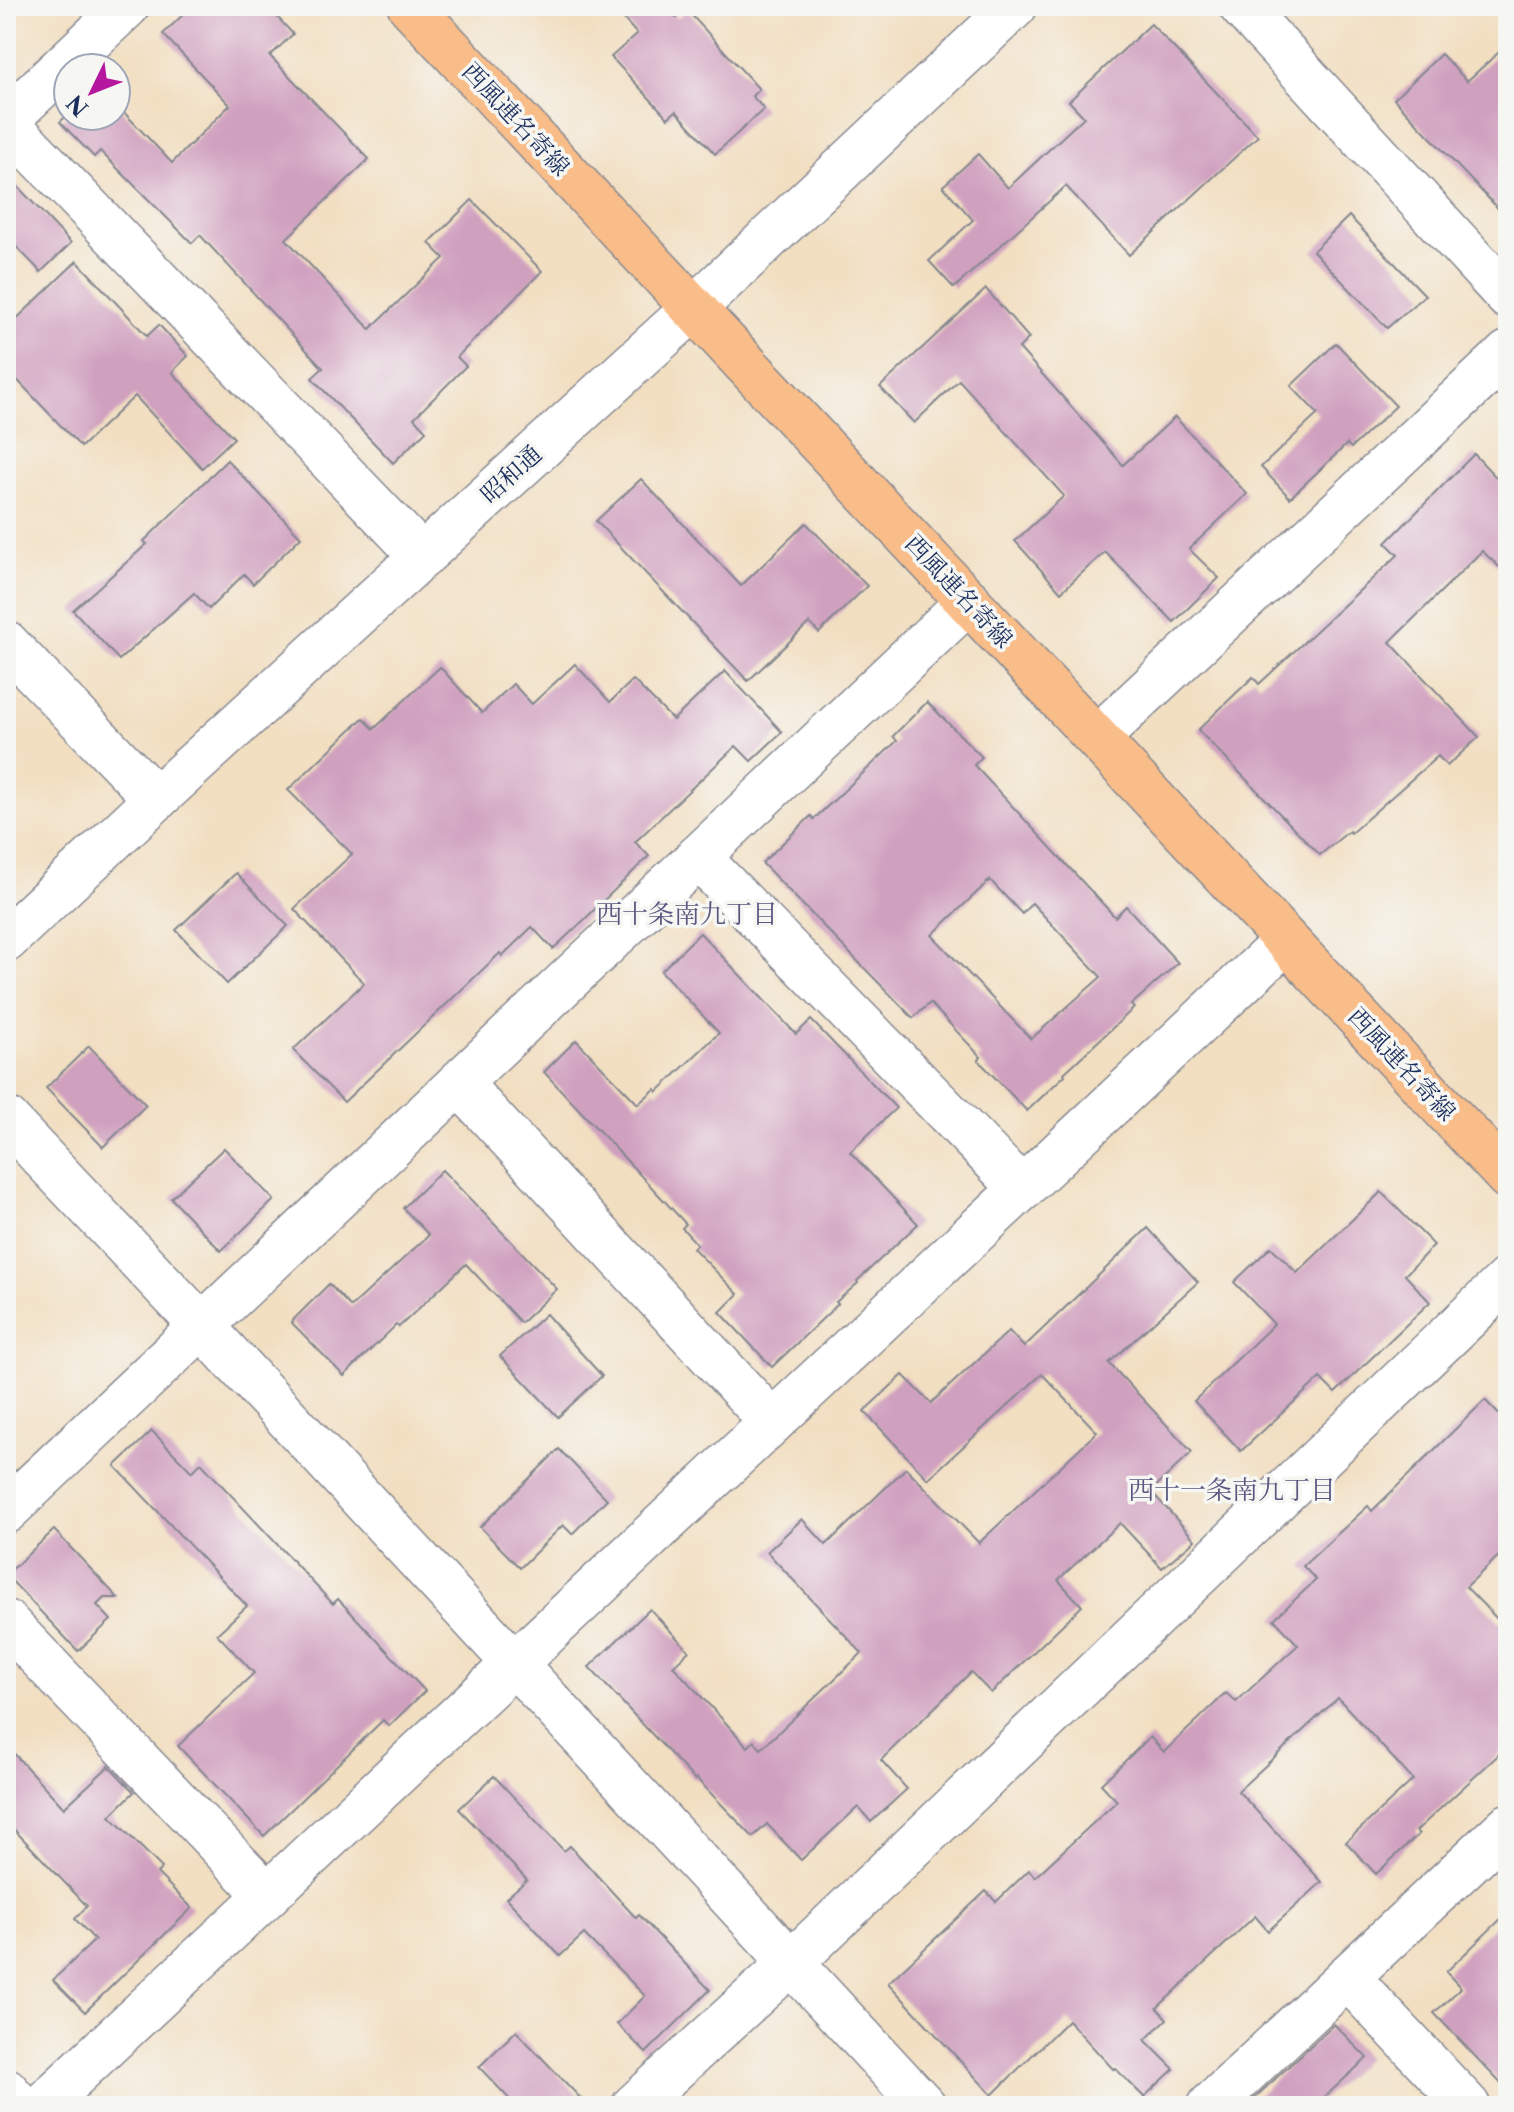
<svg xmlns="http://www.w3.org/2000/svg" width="1514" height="2112" font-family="'Libre Caslon Text','Noto Serif JP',serif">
<rect width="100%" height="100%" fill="#f6f6f2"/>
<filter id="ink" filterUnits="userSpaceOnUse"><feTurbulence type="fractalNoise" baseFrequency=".0125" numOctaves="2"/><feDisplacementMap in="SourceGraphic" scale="16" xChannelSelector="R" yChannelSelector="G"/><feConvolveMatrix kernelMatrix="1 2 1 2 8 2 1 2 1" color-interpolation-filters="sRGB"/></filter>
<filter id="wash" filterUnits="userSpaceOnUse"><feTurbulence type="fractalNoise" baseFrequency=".006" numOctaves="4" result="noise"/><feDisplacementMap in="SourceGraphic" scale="32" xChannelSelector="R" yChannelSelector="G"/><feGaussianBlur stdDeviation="1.8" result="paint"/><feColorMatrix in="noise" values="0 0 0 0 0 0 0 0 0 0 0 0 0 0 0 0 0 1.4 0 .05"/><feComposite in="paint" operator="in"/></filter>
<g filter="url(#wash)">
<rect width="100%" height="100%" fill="#f2dfc2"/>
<g id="blocks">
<g fill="#d0a0bf" fill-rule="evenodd">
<path d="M 192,6 L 267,6 L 293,34 L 270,56 L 369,159 L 286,239 L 370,329 L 444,258 L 429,243 L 472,200 L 542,271 L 457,357 L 466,366 L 414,418 L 426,431 L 393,463 L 312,378 L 323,368 L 200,235 L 192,243 L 100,151 L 94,157 L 60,122 L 68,114 L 68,116 L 116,116 L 116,104 L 172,163 L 230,105 L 163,34 Z"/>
<path d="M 612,6 L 666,6 L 677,18 L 687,10 L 759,89 L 752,96 L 764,109 L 715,154 L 676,111 L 668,118 L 611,57 L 637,34 Z"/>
<path d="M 1151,24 L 1258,136 L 1129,255 L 1066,186 L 954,288 L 929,261 L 973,220 L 943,186 L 978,154 L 1008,188 L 1084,117 L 1069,101 Z"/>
<path d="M 1508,44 L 1508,219 L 1394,99 L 1441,54 L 1467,81 Z"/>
<path d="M 6,174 L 71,243 L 41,272 L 6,236 Z"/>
<path d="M 1349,216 L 1425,295 L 1387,328 L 1313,251 Z"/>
<path d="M 77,261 L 147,336 L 159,325 L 188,356 L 172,372 L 234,438 L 202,468 L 135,396 L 81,447 L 6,368 L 6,329 Z"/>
<path d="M 986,289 L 1029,338 L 1019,348 L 1123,465 L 1175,417 L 1247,494 L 1189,549 L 1219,578 L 1174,622 L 1105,552 L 1061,592 L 1015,541 L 1064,496 L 959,380 L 914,423 L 880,387 Z"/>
<path d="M 1336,343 L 1396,406 L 1351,448 L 1347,444 L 1290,498 L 1261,467 L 1318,414 L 1291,386 Z"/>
<path d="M 1474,454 L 1508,490 L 1508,575 L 1482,551 L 1390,642 L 1479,737 L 1447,766 L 1438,756 L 1351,833 L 1349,831 L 1320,855 L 1198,730 L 1253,677 L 1259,684 L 1398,555 L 1386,543 Z"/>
<path d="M 227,460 L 301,537 L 253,584 L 244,574 L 209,609 L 194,593 L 119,660 L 73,610 L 147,544 L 144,541 Z"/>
<path d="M 641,479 L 741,586 L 806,523 L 867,586 L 819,633 L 809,623 L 748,681 L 596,521 Z"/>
<path d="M 575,664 L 610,702 L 633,680 L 673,720 L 725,671 L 782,732 L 751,761 L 736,746 L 635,842 L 649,856 L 584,920 L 553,949 L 532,927 L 502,956 L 500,953 L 344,1102 L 293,1050 L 364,983 L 294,909 L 352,854 L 288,790 L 363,718 L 374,729 L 440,667 L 482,713 L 513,684 L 532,704 Z"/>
<path d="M 927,702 L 982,757 L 974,765 L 1115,917 L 1126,906 L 1178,963 L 1131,1005 L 1134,1008 L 1064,1073 L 1065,1075 L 1027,1111 L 978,1060 L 981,1057 L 930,1003 L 913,1018 L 762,863 L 811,816 L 814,819 L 897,741 L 893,736 ZM 990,880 L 1022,914 L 1032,903 L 1101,977 L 1031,1039 L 932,935 Z"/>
<path d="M 236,873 L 288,926 L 227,984 L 176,930 Z"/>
<path d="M 700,933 L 796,1034 L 811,1020 L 896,1108 L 850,1152 L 918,1224 L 857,1281 L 858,1283 L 836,1302 L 838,1304 L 772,1367 L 720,1312 L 738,1294 L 693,1248 L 697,1244 L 682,1228 L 686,1224 L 544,1072 L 576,1040 L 638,1104 L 655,1089 L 657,1092 L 719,1033 L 661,971 Z"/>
<path d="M 89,1046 L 146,1105 L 103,1147 L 46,1088 Z"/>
<path d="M 224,1148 L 274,1200 L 221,1251 L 171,1198 Z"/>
<path d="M 442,1170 L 557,1289 L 521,1323 L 466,1264 L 399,1327 L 396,1325 L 344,1376 L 291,1322 L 329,1284 L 351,1307 L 429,1235 L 403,1208 Z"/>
<path d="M 1381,1192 L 1434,1245 L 1405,1275 L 1430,1302 L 1335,1393 L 1320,1378 L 1241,1451 L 1194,1401 L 1274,1324 L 1234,1282 L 1271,1247 L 1297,1273 Z"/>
<path d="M 1148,1228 L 1198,1282 L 1109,1363 L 1192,1452 L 1151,1491 L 1195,1540 L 1162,1568 L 1120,1523 L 1058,1580 L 1082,1606 L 991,1693 L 971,1672 L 881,1760 L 907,1789 L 871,1822 L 858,1807 L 801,1860 L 767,1824 L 753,1837 L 696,1778 L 695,1780 L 589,1667 L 650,1609 L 689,1651 L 673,1666 L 748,1747 L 754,1741 L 761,1749 L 862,1653 L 767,1552 L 802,1519 L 826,1545 L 906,1468 L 979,1543 L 1097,1432 L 1042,1374 L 928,1479 L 864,1411 L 903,1375 L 931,1403 L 1009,1331 L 1024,1347 Z"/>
<path d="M 546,1314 L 602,1376 L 558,1417 L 500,1356 Z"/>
<path d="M 1485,1400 L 1508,1424 L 1508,1547 L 1466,1587 L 1508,1630 L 1508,1746 L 1416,1831 L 1419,1834 L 1376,1874 L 1346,1842 L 1413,1780 L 1338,1698 L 1238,1791 L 1322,1882 L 1268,1931 L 1255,1916 L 1157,2008 L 1167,2019 L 1145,2040 L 1174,2069 L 1144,2097 L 1115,2068 L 1113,2069 L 1068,2020 L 992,2095 L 888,1983 L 986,1891 L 996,1902 L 1029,1870 L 1035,1877 L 1117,1801 L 1101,1784 L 1150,1737 L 1164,1752 L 1226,1693 L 1236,1702 L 1298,1645 L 1274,1619 L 1316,1580 L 1303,1566 L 1368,1506 L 1372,1511 Z"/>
<path d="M 152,1431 L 192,1472 L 201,1463 L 333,1604 L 338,1599 L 425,1691 L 389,1726 L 383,1720 L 264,1836 L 178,1746 L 254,1673 L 217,1634 L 247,1606 L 115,1466 Z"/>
<path d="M 559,1449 L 607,1499 L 572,1534 L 563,1525 L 520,1568 L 480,1527 Z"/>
<path d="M 54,1530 L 118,1598 L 104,1598 L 97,1605 L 111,1620 L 78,1651 L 6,1575 Z"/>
<path d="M 6,1745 L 64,1808 L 109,1766 L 134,1792 L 110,1816 L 162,1868 L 157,1873 L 192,1908 L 85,2012 L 53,1980 L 95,1940 L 75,1919 L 87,1906 L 6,1821 Z"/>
<path d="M 494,1776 L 564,1851 L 570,1846 L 636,1918 L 639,1915 L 710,1990 L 646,2053 L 617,2024 L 645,1996 L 584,1934 L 560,1956 L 506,1898 L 527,1880 L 459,1809 Z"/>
<path d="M 1508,1912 L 1508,2091 L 1434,2013 L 1461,1988 L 1446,1972 Z"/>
<path d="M 1334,2024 L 1367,2058 L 1315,2106 L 1246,2106 Z"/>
<path d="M 516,2031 L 588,2106 L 516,2106 L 479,2067 Z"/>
</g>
</g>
</g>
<g filter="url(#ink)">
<use href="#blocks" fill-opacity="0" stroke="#868790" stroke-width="2"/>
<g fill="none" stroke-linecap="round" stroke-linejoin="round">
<g stroke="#868790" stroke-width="47">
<g id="minor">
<path d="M 1241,6 L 1508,297"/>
<path d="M 6,120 L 127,6"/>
<path d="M 6,122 L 421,555"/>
<path d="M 6,643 L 156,799"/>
<path d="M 1097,738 L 1508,353"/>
<path d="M 698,857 L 1022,1189"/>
<path d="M 6,940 L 156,799 L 694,308 L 1015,6"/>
<path d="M 459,1083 L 772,1422"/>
<path d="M 6,1119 L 202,1326 L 924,2106"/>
<path d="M 6,1511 L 969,601"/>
<path d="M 6,1622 L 267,1895"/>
<path d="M 1347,1977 L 1468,2106"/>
<path d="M 6,2090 L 20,2106"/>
<path d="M 42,2106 L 1286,941"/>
<path d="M 634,2106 L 792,1962 L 1508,1279"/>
<path d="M 1210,2106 L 1508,1826"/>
</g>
</g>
<g stroke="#868790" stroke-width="47">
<path id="major" d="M 410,6 L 1508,1177"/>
</g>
<use href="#minor" stroke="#fff" stroke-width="44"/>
<use href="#major" stroke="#f9bd89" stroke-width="44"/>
</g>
</g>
<g text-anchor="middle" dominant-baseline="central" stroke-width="7" stroke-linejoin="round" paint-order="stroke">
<g font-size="24" fill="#1b2f5e" stroke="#f6f6f2">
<text transform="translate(516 119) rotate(47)">西風連名寄線</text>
<text transform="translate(511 474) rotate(-42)">昭和通</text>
<text transform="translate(959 591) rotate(47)">西風連名寄線</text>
<text transform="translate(1402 1064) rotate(47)">西風連名寄線</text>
</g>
<g font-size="26" fill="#5a5780" stroke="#f6f6f2">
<text x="687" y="914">西十条南九丁目</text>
<text x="1232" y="1490">西十一条南九丁目</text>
</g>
</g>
<rect width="1514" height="2112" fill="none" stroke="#f6f6f2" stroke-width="32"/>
<g transform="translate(92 92) rotate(227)"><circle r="38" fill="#f6f6f2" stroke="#9ea6b7" stroke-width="2"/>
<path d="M0-6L14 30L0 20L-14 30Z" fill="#b5179e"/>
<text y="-12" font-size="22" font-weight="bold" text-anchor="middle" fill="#1b2f5e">N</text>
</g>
</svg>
